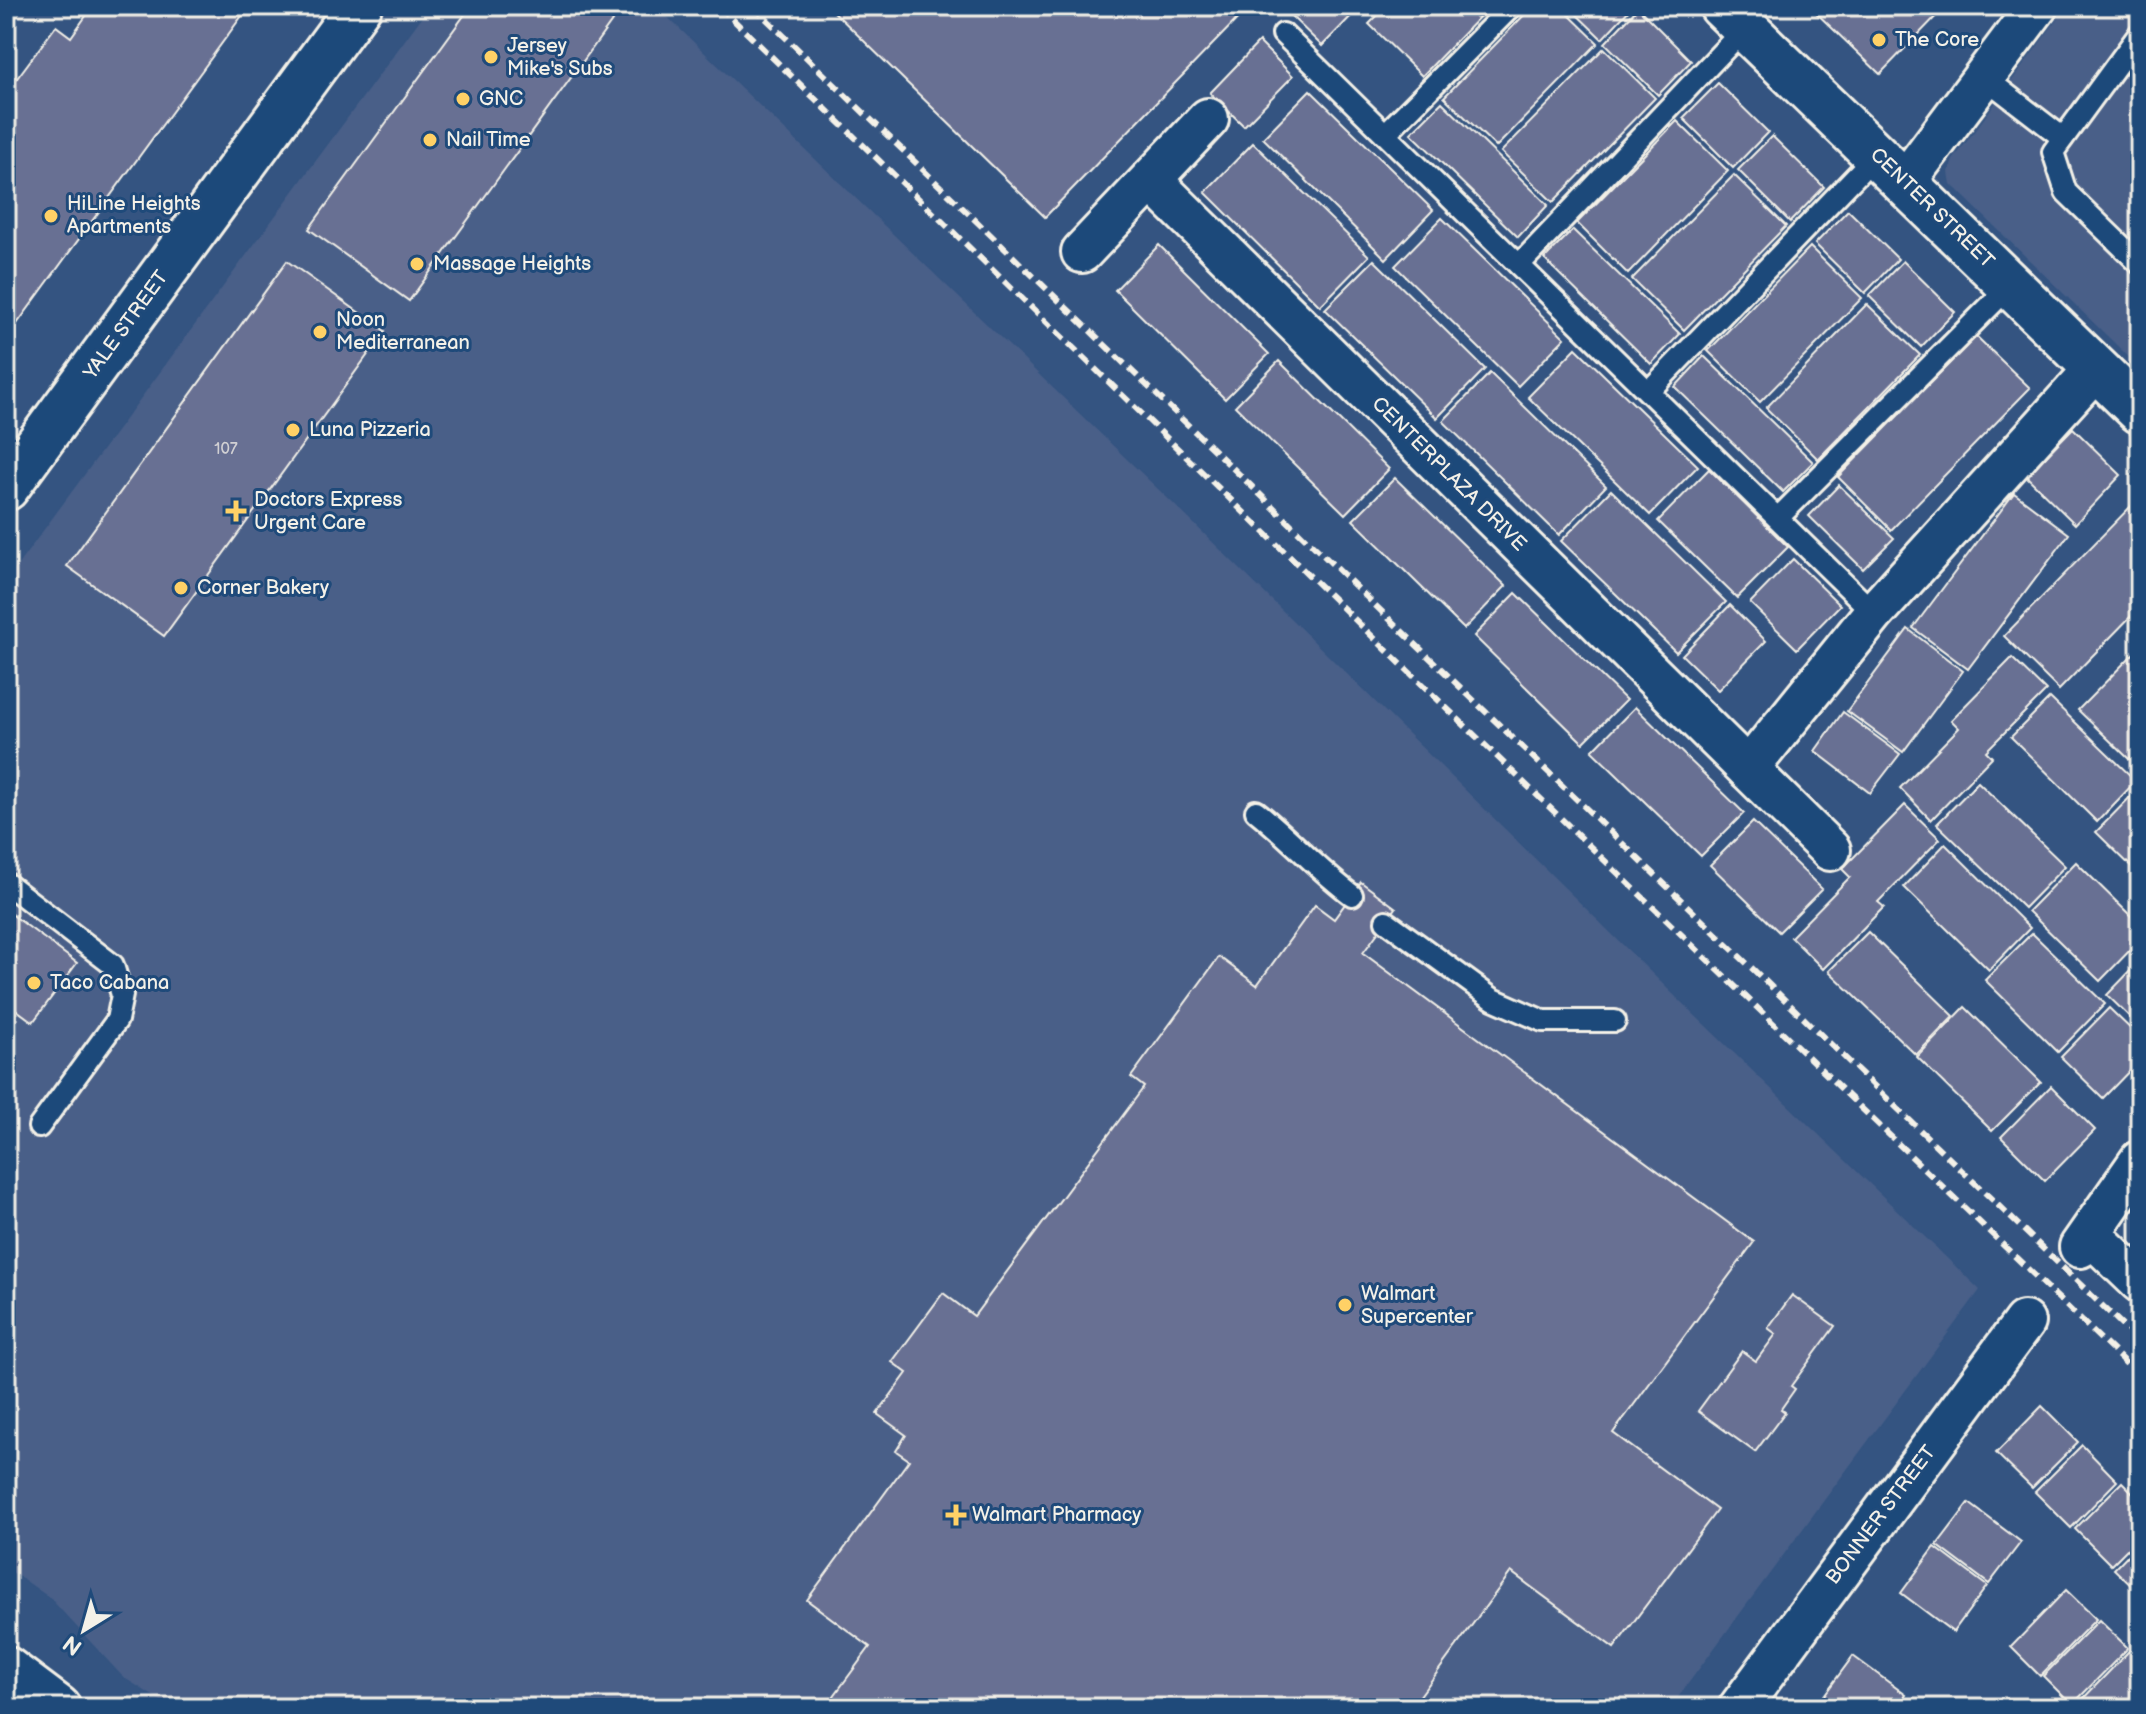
<svg xmlns="http://www.w3.org/2000/svg" width="2146" height="1714" font-family="'Balsamiq Sans',sans-serif">
<rect width="100%" height="100%" fill="#345481"/>
<filter id="ink" filterUnits="userSpaceOnUse"><feTurbulence type="fractalNoise" baseFrequency=".0125" numOctaves="2"/><feDisplacementMap in="SourceGraphic" scale="16" xChannelSelector="R" yChannelSelector="G"/><feConvolveMatrix kernelMatrix="1 2 1 2 8 2 1 2 1" color-interpolation-filters="sRGB"/></filter>
<g filter="url(#ink)">
<g fill="#485f88">
<path d="M 430,6 L 656,6 L 1185,515 L 1677,998 L 1980,1290 L 1670,1708 L 172,1708 L 123,1677 L 50,1598 L 16,1574 L 6,1571 L 6,581 Z"/>
<path d="M 2067,6 L 2140,6 L 2140,368 L 1951,184 L 1949,172 L 1953,160 Z"/>
</g>
<g fill="#686f93" stroke="#f4f1e8" stroke-width="2">
<path d="M 93,6 L 249,6 L 6,339 L 6,93 L 56,26 L 71,37 Z"/>
<path d="M 471,6 L 623,6 L 409,301 L 309,229 Z"/>
<path d="M 828,6 L 1250,6 L 1045,217 Z"/>
<path d="M 1293,6 L 1361,6 L 1322,46 L 1287,12 Z"/>
<path d="M 1387,6 L 1490,6 L 1422,76 L 1369,24 Z"/>
<path d="M 1533,6 L 1560,6 L 1598,43 L 1496,147 L 1444,97 Z"/>
<path d="M 1568,6 L 1633,6 L 1602,39 Z"/>
<path d="M 1809,6 L 1946,6 L 1880,74 Z"/>
<path d="M 1638,8 L 1691,61 L 1658,95 L 1605,43 Z"/>
<path d="M 1259,42 L 1293,76 L 1244,126 L 1210,93 Z"/>
<path d="M 1604,48 L 1655,98 L 1553,202 L 1501,152 Z"/>
<path d="M 1718,83 L 1768,132 L 1733,168 L 1683,118 Z"/>
<path d="M 1310,90 L 1433,210 L 1386,259 L 1263,138 Z"/>
<path d="M 1442,102 L 1548,205 L 1518,237 L 1411,133 Z"/>
<path d="M 1677,121 L 1728,171 L 1628,274 L 1577,223 Z"/>
<path d="M 1772,136 L 1824,187 L 1790,222 L 1738,170 Z"/>
<path d="M 1253,143 L 1369,256 L 1320,306 L 1205,192 Z"/>
<path d="M 2140,148 L 2140,165 L 2131,157 Z"/>
<path d="M 1734,175 L 1786,226 L 1684,330 L 1632,279 Z"/>
<path d="M 1848,210 L 1898,259 L 1865,293 L 1815,244 Z"/>
<path d="M 1442,218 L 1565,338 L 1518,386 L 1395,266 Z"/>
<path d="M 1573,230 L 1680,334 L 1651,364 L 1544,259 Z"/>
<path d="M 1159,245 L 1269,354 L 1225,399 L 1115,290 Z"/>
<path d="M 1810,247 L 1862,298 L 1760,402 L 1708,351 Z"/>
<path d="M 1374,260 L 1485,369 L 1437,418 L 1325,309 Z"/>
<path d="M 287,261 L 385,331 L 164,636 L 67,566 Z"/>
<path d="M 1903,261 L 1955,312 L 1921,347 L 1869,296 Z"/>
<path d="M 1867,304 L 1920,355 L 1818,459 L 1766,408 Z"/>
<path d="M 1976,336 L 2030,388 L 1891,530 L 1838,477 Z"/>
<path d="M 1576,348 L 1698,466 L 1650,515 L 1528,397 Z"/>
<path d="M 1704,356 L 1813,462 L 1783,492 L 1675,387 Z"/>
<path d="M 1279,361 L 1389,469 L 1345,514 L 1235,406 Z"/>
<path d="M 1490,373 L 1606,486 L 1559,535 L 1443,421 Z"/>
<path d="M 2073,428 L 2121,475 L 2075,524 L 2026,476 Z"/>
<path d="M 1709,469 L 1788,547 L 1737,598 L 1658,521 Z"/>
<path d="M 1395,478 L 1506,586 L 1464,629 L 1353,520 Z"/>
<path d="M 1839,485 L 1894,538 L 1863,569 L 1809,516 Z"/>
<path d="M 1611,490 L 1726,602 L 1676,652 L 1561,541 Z"/>
<path d="M 2014,493 L 2069,534 L 1968,669 L 1913,628 Z"/>
<path d="M 2140,497 L 2140,607 L 2059,690 L 2004,636 Z"/>
<path d="M 1793,559 L 1840,605 L 1797,649 L 1750,603 Z"/>
<path d="M 1516,593 L 1626,700 L 1583,743 L 1474,636 Z"/>
<path d="M 1730,605 L 1766,641 L 1718,690 L 1682,655 Z"/>
<path d="M 1908,629 L 1963,671 L 1903,752 L 1847,711 Z"/>
<path d="M 2140,647 L 2140,748 L 2129,759 L 2078,710 Z"/>
<path d="M 2012,658 L 2046,691 L 1986,751 L 1992,757 L 1931,820 L 1900,788 L 1959,728 L 1951,720 Z"/>
<path d="M 2050,698 L 2136,781 L 2097,822 L 2011,737 Z"/>
<path d="M 1635,707 L 1744,813 L 1701,856 L 1592,751 Z"/>
<path d="M 1843,712 L 1900,754 L 1870,793 L 1815,751 Z"/>
<path d="M 1978,782 L 2065,866 L 2024,908 L 1937,824 Z"/>
<path d="M 2140,787 L 2140,875 L 2096,832 Z"/>
<path d="M 1905,805 L 1940,839 L 1878,902 L 1884,907 L 1823,969 L 1791,937 L 1850,877 L 1842,869 Z"/>
<path d="M 1753,822 L 1822,889 L 1779,932 L 1710,865 Z"/>
<path d="M 1945,844 L 2030,928 L 1989,970 L 1904,887 Z"/>
<path d="M 2076,862 L 2140,925 L 2140,940 L 2100,981 L 2028,911 Z"/>
<path d="M 1361,882 L 1396,908 L 1363,953 L 1754,1242 L 1613,1433 L 1717,1510 L 1614,1648 L 1511,1572 L 1411,1708 L 825,1708 L 870,1647 L 807,1600 L 909,1460 L 896,1451 L 906,1435 L 877,1414 L 907,1373 L 892,1362 L 943,1293 L 974,1316 L 1144,1087 L 1131,1077 L 1219,957 L 1257,985 L 1315,905 L 1334,919 Z"/>
<path d="M 6,910 L 77,963 L 33,1022 L 6,1002 Z"/>
<path d="M 1868,932 L 1954,1016 L 1916,1055 L 1829,971 Z"/>
<path d="M 2032,933 L 2105,1004 L 2058,1052 L 1985,980 Z"/>
<path d="M 2140,961 L 2140,1027 L 2107,995 Z"/>
<path d="M 1965,1007 L 2041,1082 L 1992,1131 L 1917,1057 Z"/>
<path d="M 2109,1008 L 2140,1038 L 2140,1060 L 2103,1098 L 2061,1057 Z"/>
<path d="M 2051,1086 L 2095,1130 L 2045,1181 L 2001,1137 Z"/>
<path d="M 1792,1295 L 1835,1326 L 1791,1386 L 1795,1389 L 1781,1409 L 1785,1412 L 1755,1452 L 1698,1411 L 1742,1351 L 1756,1361 L 1776,1334 L 1768,1328 Z"/>
<path d="M 2042,1406 L 2078,1442 L 2032,1488 L 1996,1453 Z"/>
<path d="M 2082,1445 L 2117,1481 L 2071,1528 L 2035,1492 Z"/>
<path d="M 2122,1482 L 2140,1500 L 2140,1536 L 2111,1565 L 2075,1529 Z"/>
<path d="M 1969,1503 L 2021,1542 L 1989,1584 L 1937,1545 Z"/>
<path d="M 2140,1542 L 2140,1594 L 2114,1569 Z"/>
<path d="M 1935,1547 L 1987,1586 L 1953,1632 L 1901,1593 Z"/>
<path d="M 2066,1590 L 2096,1619 L 2040,1676 L 2011,1647 Z"/>
<path d="M 2099,1620 L 2128,1648 L 2072,1705 L 2043,1676 Z"/>
<path d="M 2129,1651 L 2140,1662 L 2140,1697 L 2130,1708 L 2074,1708 Z"/>
<path d="M 1853,1656 L 1906,1695 L 1897,1708 L 1835,1708 L 1822,1698 Z"/>
</g>
<g fill="none" stroke-linecap="round" stroke-linejoin="round">
<g stroke="#f4f1e8" stroke-width="26">
<g id="lane">
<path d="M 2140,33 L 2053,152 L 2066,192 L 2140,264"/>
<path d="M 1283,34 L 1874,613"/>
<path d="M 1984,77 L 2063,138"/>
<path d="M 1385,134 L 1512,6"/>
<path d="M 1519,265 L 1745,28"/>
<path d="M 1649,391 L 1877,154"/>
<path d="M 1778,518 L 2011,285"/>
<path d="M 1256,811 C 1290,838 1318,870 1352,895"/>
<path d="M 6,883 L 113,965 L 122,995 L 117,1020 L 39,1127"/>
<path d="M 1386,921 L 1493,999 L 1543,1021 L 1615,1021"/>
</g>
</g>
<g stroke="#f4f1e8" stroke-width="46">
<g id="street">
<path d="M 1151,180 L 1830,850"/>
<path d="M 1905,182 L 2037,6"/>
<path d="M 1082,252 L 1208,119"/>
<path d="M 1748,769 L 1874,613 L 2096,368"/>
<path d="M 2090,1234 L 2140,1282"/>
<path d="M 2080,1247 L 2140,1161"/>
<path d="M 1739,1708 L 2024,1322"/>
</g>
</g>
<g stroke="#f4f1e8" stroke-width="50">
<g id="secondary">
<path d="M 1722,6 L 2140,411"/>
<path d="M 6,488 L 359,6"/>
<path d="M 6,1669 L 58,1708"/>
</g>
</g>
<use href="#lane" stroke="#1f4a7a" stroke-width="20"/>
<use href="#street" stroke="#1f4a7a" stroke-width="40"/>
<use href="#secondary" stroke="#1f4a7a" stroke-width="44"/>
<g stroke="#f4f1e8" stroke-width="6" stroke-dasharray="12 6" stroke-linecap="butt">
<path d="M 719,6 L 2140,1377"/>
<path d="M 753,6 L 2140,1342"/>
</g>
</g>
</g>
<g fill="#ffd166" stroke="#1f4a7a" stroke-width="3">
<circle cx="1879" cy="40" r="8"/>
<circle cx="491" cy="57" r="8"/>
<circle cx="463" cy="99" r="8"/>
<circle cx="430" cy="140" r="8"/>
<circle cx="51" cy="216" r="8"/>
<circle cx="417" cy="264" r="8"/>
<circle cx="320" cy="332" r="8"/>
<circle cx="293" cy="430" r="8"/>
<path d="M232 499h8v8h8v8h-8v8h-8v-8h-8v-8h8z"/>
<circle cx="181" cy="588" r="8"/>
<circle cx="34" cy="983" r="8"/>
<circle cx="1345" cy="1305" r="8"/>
<path d="M952 1503h8v8h8v8h-8v8h-8v-8h-8v-8h8z"/>
</g>
<g text-anchor="middle" dominant-baseline="central" stroke-width="6" stroke-linejoin="round" paint-order="stroke">
<g font-size="16" fill="#d1d0d3">
<text x="226" y="449">107</text>
</g>
<g font-size="20" fill="#f4f1e8" stroke="#1f4a7a" text-anchor="start">
<text x="1895" y="40">The Core</text>
<text x="507" y="46">Jersey<tspan x="507" dy="23">Mike's Subs</tspan></text>
<text x="479" y="99">GNC</text>
<text x="446" y="140">Nail Time</text>
<text x="67" y="204">HiLine Heights<tspan x="67" dy="23">Apartments</tspan></text>
<text x="433" y="264">Massage Heights</text>
<text x="336" y="320">Noon<tspan x="336" dy="23">Mediterranean</tspan></text>
<text x="309" y="430">Luna Pizzeria</text>
<text x="254" y="500">Doctors Express<tspan x="254" dy="23">Urgent Care</tspan></text>
<text x="197" y="588">Corner Bakery</text>
<text x="50" y="983">Taco Cabana</text>
<text x="1361" y="1294">Walmart<tspan x="1361" dy="23">Supercenter</tspan></text>
<text x="972" y="1515">Walmart Pharmacy</text>
</g>
<g font-size="20" fill="#f4f1e8" stroke="#1f4a7a">
<text transform="translate(1932 208) rotate(44)">CENTER STREET</text>
<text transform="translate(126 325) rotate(-54)">YALE STREET</text>
<text transform="translate(1449 474) rotate(45)">CENTERPLAZA DRIVE</text>
<text transform="translate(1881 1515) rotate(-53)">BONNER STREET</text>
</g>
</g>
<rect width="2146" height="1714" fill="none" stroke="#1f4a7a" stroke-width="32"/>
<rect x="16" y="16" width="2114" height="1682" fill="none" stroke="#f4f1e8" stroke-width="3" filter="url(#ink)"/>
<g transform="translate(84 1630) rotate(217)" stroke="#1f4a7a" stroke-width="6" paint-order="stroke">
<path d="M0-6L14 30L0 20L-14 30Z" fill="#f4f1e8"/>
<text y="-12" font-size="22" font-weight="bold" text-anchor="middle" fill="#f4f1e8">N</text>
</g>
</svg>
